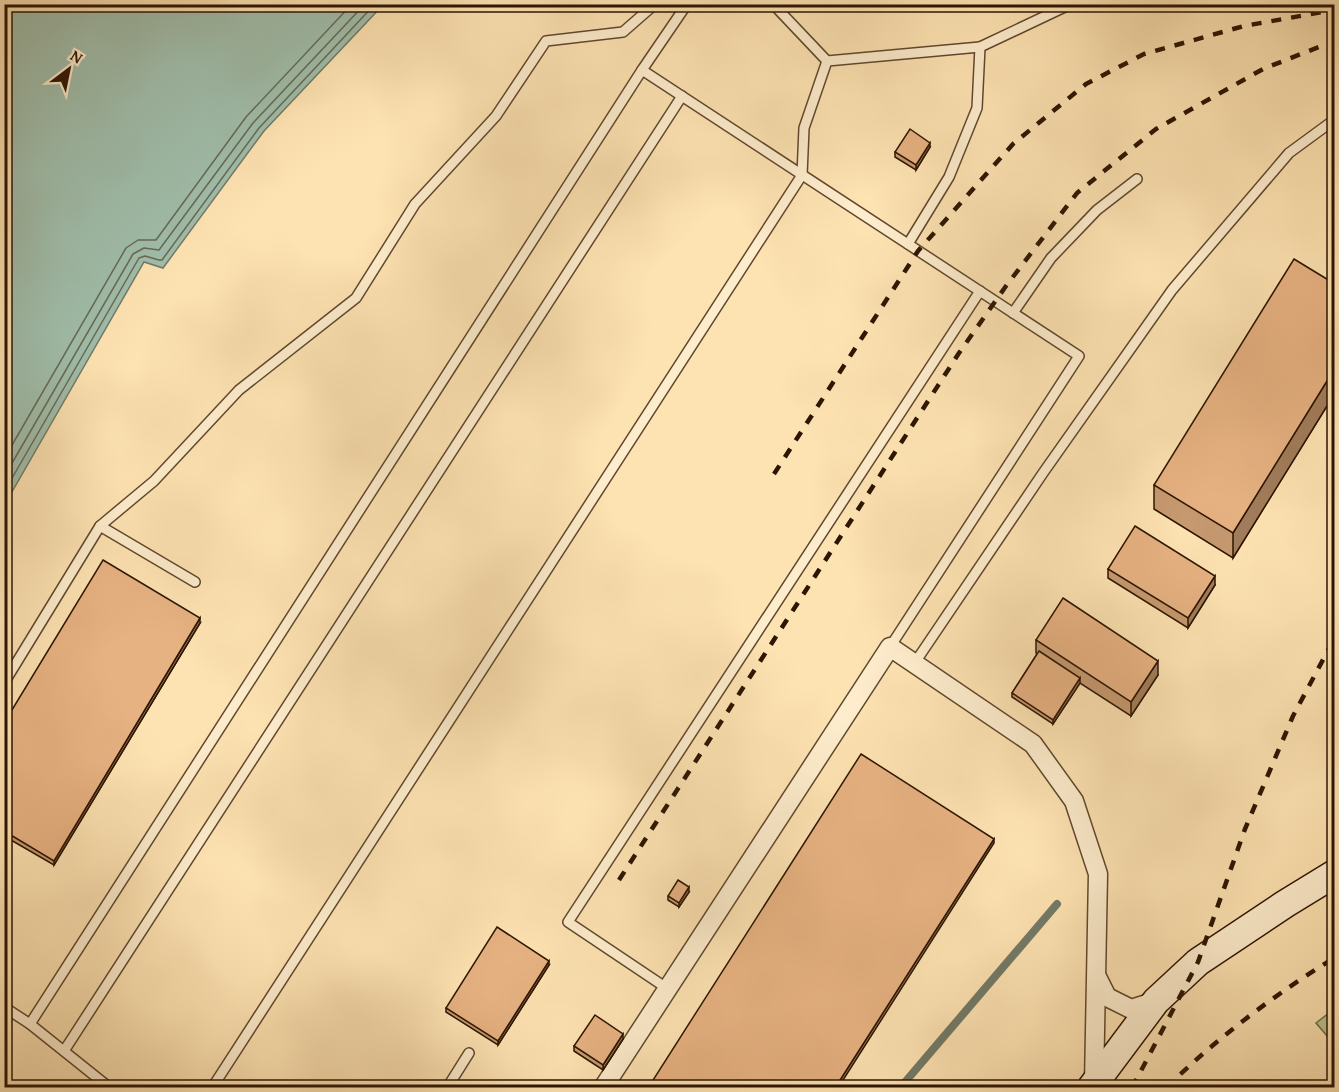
<svg xmlns="http://www.w3.org/2000/svg" width="1339" height="1092" font-family="'Gentium Book Plus',serif">
<rect width="100%" height="100%" fill="#fee3b2"/>
<filter id="stains"><feTurbulence type="fractalNoise" baseFrequency=".00333" numOctaves="4"/><feColorMatrix values="0 0 0 0 .2 0 0 0 0 .09 0 0 0 0 .02 0 0 0 .5 -.17"/></filter>
<radialGradient id="worn" r=".72"><stop offset=".6" stop-color="#630" stop-opacity="0"/><stop offset="1" stop-color="#630" stop-opacity=".3"/></radialGradient>
<path fill="#b9c591" stroke="#726d4a" stroke-width="1.5" d="M 1334,1009 L 1334,1044 L 1316,1023 Z"/>
<path fill="#a0beab" stroke="#727a67" stroke-width="1.5" d="M 5,4 L 383,5 L 264,131 L 163,268 L 144,262 L 5,504 Z"/>
<g fill="none" stroke-linecap="round" stroke-linejoin="round">
<g stroke="#666a56" stroke-width="1.5">
<path d="M 4,459 L 126,248 L 138,240 L 156,240 L 246,117 L 352,4"/>
<path d="M 4,477 L 133,254 L 144,248 L 159,250 L 253,123 L 365,4"/>
<path d="M 4,492 L 139,258 L 145,256 L 159,260 L 162,260 L 259,128 L 375,4"/>
</g>
<path stroke="#727a67" stroke-width="8" d="M 900,1088 L 1057,904"/>
<g stroke="#60482e" stroke-width="12">
<g id="service">
<path d="M 980,47 L 1071,4"/>
<path d="M 827,61 L 980,47 L 977,108 L 949,177 L 908,244"/>
<path d="M 642,70 L 687,4"/>
<path d="M 1013,313 L 1051,258 L 1097,210 L 1137,179"/>
<path d="M 100,526 L 154,481 L 239,390 L 356,298 L 415,204 L 496,116 L 546,41 L 623,32 L 655,4"/>
<path d="M 914,664 L 1043,473 L 1172,290 L 1289,153 L 1334,120"/>
<path d="M 4,683 L 100,526 L 195,582"/>
<path d="M 668,989 L 568,922 L 980,291"/>
<path d="M 4,1007 L 30,1024 L 110,1088"/>
<path d="M 30,1024 L 642,70 L 1079,356 L 890,647"/>
<path d="M 64,1051 L 682,96"/>
<path d="M 212,1088 L 802,175 L 804,128 L 827,61 L 773,4"/>
<path d="M 447,1088 L 469,1053"/>
</g>
</g>
<g stroke="#60482e" stroke-width="21">
<g id="minor">
<path d="M 1097,977 L 1107,997 L 1131,1009 L 1156,1001"/>
<path d="M 603,1088 L 890,647 L 1033,744 L 1074,801 L 1098,874 L 1094,1084"/>
</g>
</g>
<g stroke="#2c1502" stroke-width="30">
<path id="secondary" d="M 1091,1088 L 1156,1001 L 1198,962 L 1285,904 L 1334,874"/>
</g>
<use href="#service" stroke="#feedcd" stroke-width="9"/>
<use href="#minor" stroke="#feedcd" stroke-width="18"/>
<use href="#secondary" stroke="#feedcd" stroke-width="27"/>
<g stroke="#2c1502" stroke-width="4.5" stroke-dasharray="10 10" stroke-linecap="butt">
<path d="M 774,474 L 918,251 L 1013,144 L 1086,84 L 1144,54 L 1244,26 L 1334,10"/>
<path d="M 619,880 L 959,353 L 1006,286 L 1077,193 L 1156,129 L 1263,69 L 1334,41"/>
<path d="M 1132,1088 L 1198,962 L 1245,829 L 1293,716 L 1334,639"/>
<path d="M 1166,1088 C 1217,1038 1274,995 1334,958"/>
</g>
</g>
<g fill="#c79970" stroke="#2c1502" stroke-width="1.5">
<path d="M 930,147 L 916,170 L 895,157 L 895,152 Z"/>
<path d="M 1335,284 L 1335,393 L 1233,558 L 1154,509 L 1154,485 Z"/>
<path d="M 1108,569 L 1215,585 L 1188,628 L 1108,578 Z"/>
<path d="M 200,623 L 54,865 L 4,836 L 4,723 Z"/>
<path d="M 1036,640 L 1158,675 L 1131,716 L 1080,683 L 1053,724 L 1012,697 L 1012,693 L 1037,654 L 1036,653 Z"/>
<path d="M 689,892 L 679,907 L 668,900 L 668,896 Z"/>
<path d="M 549,965 L 498,1045 L 446,1012 L 446,1008 Z"/>
<path d="M 623,1039 L 603,1070 L 574,1051 L 574,1046 Z"/>
</g>
<g fill="#a27d5b" stroke="#2c1502" stroke-width="1.5">
<path d="M 930,143 L 930,147 L 916,170 L 916,165 Z"/>
<path d="M 1335,368 L 1335,393 L 1233,558 L 1233,533 Z"/>
<path d="M 1215,576 L 1215,585 L 1188,628 L 1188,618 Z"/>
<path d="M 200,618 L 200,623 L 54,865 L 54,861 Z"/>
<path d="M 1158,661 L 1158,675 L 1131,716 L 1131,702 Z"/>
<path d="M 1080,678 L 1080,683 L 1053,724 L 1053,720 Z"/>
<path d="M 994,839 L 994,843 L 838,1088 L 835,1088 Z"/>
<path d="M 689,887 L 689,892 L 679,907 L 679,903 Z"/>
<path d="M 549,961 L 549,965 L 498,1045 L 498,1041 Z"/>
<path d="M 623,1034 L 623,1039 L 603,1070 L 603,1065 Z"/>
</g>
<g fill="#e7b282" stroke="#2c1502" stroke-width="1.5">
<path d="M 910,129 L 930,143 L 916,165 L 895,152 Z"/>
<path d="M 1294,259 L 1335,284 L 1335,368 L 1233,533 L 1154,485 Z"/>
<path d="M 1135,526 L 1215,576 L 1188,618 L 1108,569 Z"/>
<path d="M 103,560 L 200,618 L 54,861 L 4,831 L 4,723 Z"/>
<path d="M 1063,598 L 1158,661 L 1131,702 L 1036,640 Z"/>
<path d="M 1039,651 L 1080,678 L 1053,720 L 1012,693 Z"/>
<path d="M 861,754 L 994,839 L 835,1088 L 648,1088 Z"/>
<path d="M 678,880 L 689,887 L 679,903 L 668,896 Z"/>
<path d="M 497,927 L 549,961 L 498,1041 L 446,1008 Z"/>
<path d="M 595,1015 L 623,1034 L 603,1065 L 574,1046 Z"/>
</g>
<rect width="1339" height="1092" fill="none" stroke="#fee3b2" stroke-width="24"/>
<rect x="6" y="6" width="1327" height="1080" fill="none" stroke="#2c1502" stroke-width="3"/>
<rect x="12" y="12" width="1315" height="1068" fill="none" stroke="#2c1502" stroke-width="1.5"/>
<g transform="translate(69 69) rotate(32)" stroke="#feedcd" stroke-width="4.5" paint-order="stroke">
<path d="M0-4.5L10 22L0 15L-10 22Z" fill="#2c1502"/>
<text y="-9" font-size="16" font-weight="bold" text-anchor="middle" fill="#2c1502">N</text>
</g>
<rect width="100%" height="100%" filter="url(#stains)"/>
<rect width="100%" height="100%" fill="url(#worn)"/>
</svg>
